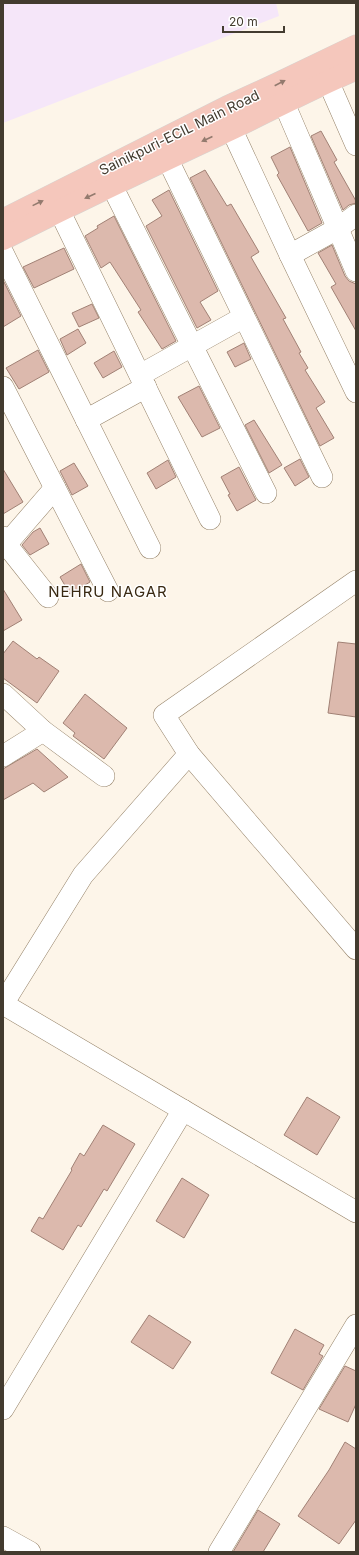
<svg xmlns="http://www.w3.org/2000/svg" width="359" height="1555" font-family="Inter,sans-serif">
<rect width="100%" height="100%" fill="#fdf5e9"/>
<path fill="#f5e6f9" d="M 3,3 L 276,3 L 279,16 L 3,123 Z"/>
<g fill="#dcb9ad" stroke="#a18175">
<path d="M 321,131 L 337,160 L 334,162 L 356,201 L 356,203 L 349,205 L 343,210 L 311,136 Z"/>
<path d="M 290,147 L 322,223 L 308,231 L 277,175 L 279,173 L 271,157 Z"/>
<path d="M 205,170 L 227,206 L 231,204 L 259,252 L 251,257 L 286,318 L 283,319 L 301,352 L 299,353 L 308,368 L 305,370 L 325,402 L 316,408 L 334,438 L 320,446 L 190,178 Z"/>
<path d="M 169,190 L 218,291 L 200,302 L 211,320 L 197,328 L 146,226 L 162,216 L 152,200 Z"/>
<path d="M 114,216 L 176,341 L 162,349 L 138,312 L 141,310 L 110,262 L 101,268 L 85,236 L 98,228 L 97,226 Z"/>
<path d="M 332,245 L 345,276 L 349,281 L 356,284 L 356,331 L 331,287 L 336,284 L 318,253 Z"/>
<path d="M 64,248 L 74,269 L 34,288 L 23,267 Z"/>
<path d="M 3,280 L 21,316 L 3,327 Z"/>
<path d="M 92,304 L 99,318 L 79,327 L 72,313 Z"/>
<path d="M 78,329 L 86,343 L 67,355 L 60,339 Z"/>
<path d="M 244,343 L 251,359 L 235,367 L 227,352 Z"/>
<path d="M 38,350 L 49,372 L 19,389 L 6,368 Z"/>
<path d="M 114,351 L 122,367 L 103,378 L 94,363 Z"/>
<path d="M 199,386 L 220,428 L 202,437 L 178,397 Z"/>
<path d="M 254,420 L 282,465 L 269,473 L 245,425 Z"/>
<path d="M 300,459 L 309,477 L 295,486 L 284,468 Z"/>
<path d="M 168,460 L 176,477 L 156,489 L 147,473 Z"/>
<path d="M 74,463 L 88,486 L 72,495 L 60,471 Z"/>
<path d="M 239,467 L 256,500 L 237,511 L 228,495 L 230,494 L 221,477 Z"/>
<path d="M 3,469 L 23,502 L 3,514 Z"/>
<path d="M 40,528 L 49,544 L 30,555 L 22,545 L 33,532 Z"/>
<path d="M 81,564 L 90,582 L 70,594 L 60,577 Z"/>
<path d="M 3,589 L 22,620 L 3,631 Z"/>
<path d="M 13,641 L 37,659 L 39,657 L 59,671 L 37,703 L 3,678 L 3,654 Z"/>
<path d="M 338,642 L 356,644 L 356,717 L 328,713 Z"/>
<path d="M 85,694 L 127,728 L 104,759 L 73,736 L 75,733 L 63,723 Z"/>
<path d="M 37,749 L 68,777 L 44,792 L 33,783 L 3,800 L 3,769 Z"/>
<path d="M 307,1097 L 340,1117 L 317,1155 L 284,1135 Z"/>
<path d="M 103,1125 L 135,1144 L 107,1191 L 104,1189 L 81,1227 L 78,1225 L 63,1250 L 31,1231 L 39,1217 L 43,1219 L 72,1170 L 71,1169 L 80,1153 L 84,1156 Z"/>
<path d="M 182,1178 L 209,1195 L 184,1238 L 156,1221 Z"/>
<path d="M 149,1315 L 191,1342 L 173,1369 L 131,1342 Z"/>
<path d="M 295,1329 L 324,1345 L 319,1354 L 323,1356 L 303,1390 L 271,1373 Z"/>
<path d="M 345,1366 L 356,1371 L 356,1404 L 348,1422 L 319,1409 Z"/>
<path d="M 345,1442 L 356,1449 L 356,1520 L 339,1544 L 298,1516 L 329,1470 Z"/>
<path d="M 258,1510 L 280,1524 L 263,1552 L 233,1552 Z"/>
</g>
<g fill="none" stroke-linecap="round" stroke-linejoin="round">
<g stroke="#958268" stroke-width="22">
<g id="minor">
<path d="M 328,81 L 356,145"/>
<path d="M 284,103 L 356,271"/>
<path d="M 231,128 L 290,255 L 356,392"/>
<path d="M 167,158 L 322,477"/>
<path d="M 112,186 L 266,493"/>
<path d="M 59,210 L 210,519"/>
<path d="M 3,253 L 150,548"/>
<path d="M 290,255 L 337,229 L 356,215"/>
<path d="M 140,375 L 244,317"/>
<path d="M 3,387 L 108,591"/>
<path d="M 86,420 L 146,387"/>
<path d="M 3,537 L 6,544 L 48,597"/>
<path d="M 3,548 L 55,488"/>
<path d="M 356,581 L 164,715 L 189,754 L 356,949"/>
<path d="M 3,694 L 43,731 L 104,776"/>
<path d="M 3,756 L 43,731"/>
<path d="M 3,1004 L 356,1212"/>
<path d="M 3,1004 L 83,875 L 189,754"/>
<path d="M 3,1409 L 183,1110"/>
<path d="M 3,1537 L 30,1552"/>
<path d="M 219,1552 L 356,1325"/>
</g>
</g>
<g stroke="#d6d4d1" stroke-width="23">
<g id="major">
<path d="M 3,220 L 227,107 L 277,84 L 356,46"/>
<path d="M 3,239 C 79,200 156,164 233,128 C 274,108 314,87 356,69"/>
</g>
</g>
<use href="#minor" stroke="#fff" stroke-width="21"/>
<use href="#major" stroke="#f5c7bc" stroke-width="22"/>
</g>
<defs><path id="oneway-solid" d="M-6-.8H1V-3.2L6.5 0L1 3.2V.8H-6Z"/></defs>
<g fill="#937a6e">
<use href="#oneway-solid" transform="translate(280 83) rotate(-27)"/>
<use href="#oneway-solid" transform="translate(207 139) rotate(155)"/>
<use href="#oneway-solid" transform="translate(90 196) rotate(156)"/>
<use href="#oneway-solid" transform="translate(38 203) rotate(-26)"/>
</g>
<g text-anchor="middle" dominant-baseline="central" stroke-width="3" stroke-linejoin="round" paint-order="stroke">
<g font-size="14" fill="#433b2f" stroke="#fff">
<text transform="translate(179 132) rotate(-26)">Sainikpuri-ECIL Main Road</text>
</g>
<g font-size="15" letter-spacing="1" fill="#392912" stroke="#fff">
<text x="108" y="591">NEHRU NAGAR</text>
</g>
</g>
<rect width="359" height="1555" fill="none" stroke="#433b2f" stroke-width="8"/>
<path d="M223 26v6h61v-6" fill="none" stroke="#433b2f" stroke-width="2"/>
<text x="229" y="26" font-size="12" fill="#433b2f" stroke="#ffffff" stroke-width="3" paint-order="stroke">20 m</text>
</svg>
